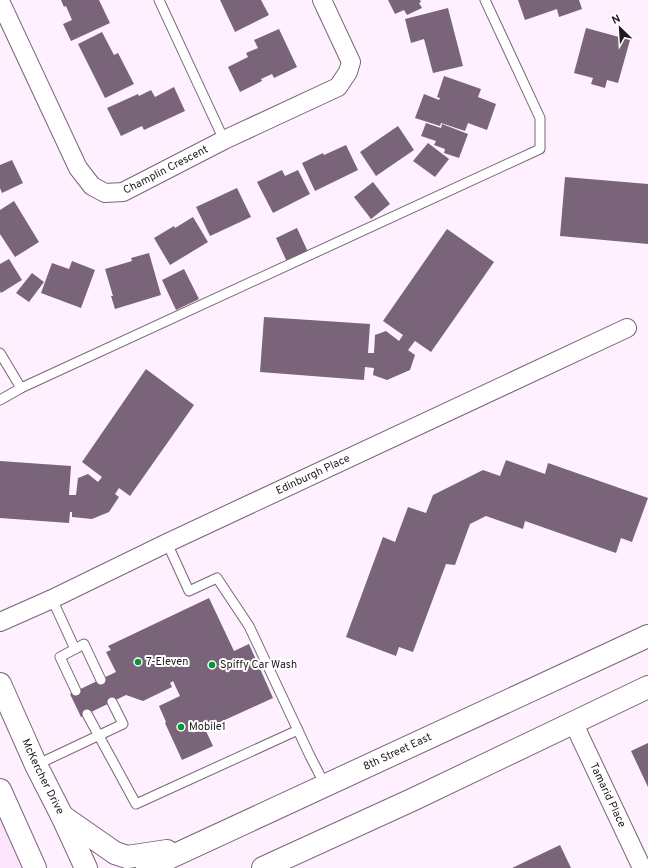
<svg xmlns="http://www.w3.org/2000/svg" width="648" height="868" font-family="Overpass,sans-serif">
<rect width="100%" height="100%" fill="#fff0ff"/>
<path fill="#fce4fc" d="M 0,790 L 26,847 L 23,868 L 0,868 Z"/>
<g fill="#796479">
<path d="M 61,0 L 99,0 L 110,23 L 71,41 L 63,24 L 72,20 L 66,6 L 64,7 Z"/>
<path d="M 220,0 L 261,0 L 269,15 L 235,32 Z"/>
<path d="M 388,0 L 420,0 L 421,2 L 419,3 L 422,8 L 407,15 L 404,10 L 395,14 Z"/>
<path d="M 518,0 L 579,0 L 582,9 L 559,17 L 557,9 L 525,20 Z"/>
<path d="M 448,8 L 463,66 L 433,73 L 424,39 L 411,43 L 405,19 Z"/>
<path d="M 586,28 L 630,40 L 618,83 L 607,80 L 605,88 L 591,84 L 593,78 L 574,73 Z"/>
<path d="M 279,29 L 297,67 L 274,78 L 272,74 L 261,79 L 262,81 L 240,92 L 228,67 L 248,57 L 246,53 L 258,48 L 254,40 Z"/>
<path d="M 102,32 L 114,55 L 118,53 L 134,84 L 105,98 L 78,44 Z"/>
<path d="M 444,76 L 481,89 L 478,97 L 496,104 L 487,130 L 468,123 L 465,131 L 441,123 L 440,126 L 415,118 L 424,94 L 439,100 L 440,98 L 437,97 Z"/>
<path d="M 174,87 L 185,111 L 144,130 L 142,126 L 121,136 L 107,108 L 138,94 L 139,96 L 151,90 L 155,97 Z"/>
<path d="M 426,123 L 441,128 L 442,124 L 468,134 L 459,158 L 444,153 L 445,149 L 434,145 L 436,141 L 421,136 Z"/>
<path d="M 398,126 L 414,150 L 376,176 L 360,152 Z"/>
<path d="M 428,143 L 449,159 L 435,177 L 413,161 Z"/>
<path d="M 346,145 L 358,170 L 315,191 L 302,163 L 323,153 L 324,155 Z"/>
<path d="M 12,160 L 23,183 L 2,193 L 0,188 L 0,165 Z"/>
<path d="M 282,170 L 285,176 L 298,170 L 310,194 L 273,213 L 257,182 Z"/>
<path d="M 565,177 L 648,184 L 648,244 L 560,236 Z"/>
<path d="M 373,182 L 390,204 L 371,219 L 354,197 Z"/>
<path d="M 237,188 L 251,217 L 210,236 L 196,207 Z"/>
<path d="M 14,201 L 39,242 L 15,257 L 0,234 L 0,210 Z"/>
<path d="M 193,217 L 208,242 L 170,265 L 154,238 L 174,226 L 175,228 Z"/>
<path d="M 297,228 L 308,252 L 287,262 L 276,238 Z"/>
<path d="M 447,229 L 494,262 L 431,352 L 415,341 L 408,350 L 415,355 L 410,370 L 387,380 L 373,375 L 374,368 L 365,367 L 364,380 L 260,372 L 264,317 L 370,324 L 368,353 L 374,353 L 375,335 L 386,331 L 399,341 L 403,335 L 383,321 Z"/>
<path d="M 149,253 L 161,295 L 115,309 L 111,296 L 113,296 L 105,269 L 132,261 L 131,258 Z"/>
<path d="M 9,259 L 22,280 L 1,293 L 0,291 L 0,264 Z"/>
<path d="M 72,261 L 95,270 L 81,308 L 41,293 L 52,263 L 69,269 Z"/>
<path d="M 184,269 L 199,299 L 176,310 L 162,280 Z"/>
<path d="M 32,273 L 44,282 L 29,302 L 16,293 Z"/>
<path d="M 146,369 L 194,405 L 130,496 L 119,488 L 115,494 L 119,497 L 109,512 L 92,519 L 72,517 L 72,512 L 70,512 L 69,523 L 0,518 L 0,461 L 71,466 L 69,495 L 76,495 L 78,478 L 88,474 L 98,482 L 102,477 L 82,462 Z"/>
<path d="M 506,460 L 545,474 L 548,463 L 648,498 L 632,542 L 621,538 L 616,553 L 525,521 L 523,529 L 486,516 L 470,524 L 455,565 L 446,564 L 413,652 L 399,647 L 396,656 L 346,637 L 383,537 L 395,542 L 408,507 L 426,513 L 433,495 L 483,470 L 500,476 Z"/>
<path d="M 209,598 L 234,651 L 249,644 L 273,698 L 205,729 L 213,746 L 182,760 L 165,723 L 166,722 L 159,706 L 180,696 L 173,681 L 170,683 L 172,687 L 143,701 L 126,695 L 81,717 L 70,694 L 116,672 L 106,652 L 111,650 L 108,646 Z"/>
<path d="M 648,743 L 648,787 L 631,751 Z"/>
<path d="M 560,845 L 571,868 L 512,868 Z"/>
</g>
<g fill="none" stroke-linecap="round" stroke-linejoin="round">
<g stroke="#7a6479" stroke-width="11">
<g id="lane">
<path d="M 159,0 L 224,140"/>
<path d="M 0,353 L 21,388"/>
<path d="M 0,400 L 21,388 L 540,149 L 540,118 L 485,0"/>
<path d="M 167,543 L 189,591 L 217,578 L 249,626 L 310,756 L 325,785"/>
<path d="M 52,599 L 75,649 L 60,657 L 76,691"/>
<path d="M 75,649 L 84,644 L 101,680"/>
<path d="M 87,714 L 136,804 L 298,730"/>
<path d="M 36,765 L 123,724 L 112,702"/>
</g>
</g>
<g stroke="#7a6479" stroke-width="20">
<g id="street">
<path id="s1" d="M 0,1 L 78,168 L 92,186 L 105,193 L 123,192 L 224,140 L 338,87 L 348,72 L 351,62 L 322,0"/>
<path id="s2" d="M 0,622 L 52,599 L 167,543 L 627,328"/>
<path id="s3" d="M 573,722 L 642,868"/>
</g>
</g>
<g stroke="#7a6479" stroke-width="24">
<g id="secondary">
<path id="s4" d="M 0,684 L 36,765 L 62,816 L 86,868"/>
<path d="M 0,790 L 35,868"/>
<path d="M 62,816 L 115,853 L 127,857 L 167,851"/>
<path id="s5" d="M 147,868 L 648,636"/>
<path d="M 263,868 L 414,799 L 648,687"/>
</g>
</g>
<use href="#lane" stroke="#fff" stroke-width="9"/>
<use href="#street" stroke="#fff" stroke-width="18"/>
<use href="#secondary" stroke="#fff" stroke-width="22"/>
</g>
<g fill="#009a34" stroke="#fff" stroke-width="1.5">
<circle cx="138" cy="662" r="4"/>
<circle cx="212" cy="665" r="4"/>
<circle cx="181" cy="727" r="4"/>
</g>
<g text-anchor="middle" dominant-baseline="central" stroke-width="4" stroke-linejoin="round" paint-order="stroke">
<g font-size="11" fill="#211820" stroke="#fff">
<text stroke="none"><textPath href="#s1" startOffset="288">Champlin Crescent</textPath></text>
<text stroke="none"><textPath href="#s2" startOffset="346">Edinburgh Place</textPath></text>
<text stroke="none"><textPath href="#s5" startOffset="276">8th Street East</textPath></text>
<text stroke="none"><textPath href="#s4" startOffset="102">McKercher Drive</textPath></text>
<text stroke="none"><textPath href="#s3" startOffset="81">Tamarid Place</textPath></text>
</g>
<g font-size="11" fill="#211820" stroke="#fff" text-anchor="start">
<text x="146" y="662">7-Eleven</text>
<text x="220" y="665">Spiffy Car Wash</text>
<text x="189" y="727">Mobile1</text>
</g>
</g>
<g transform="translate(620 28) rotate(335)" stroke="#ffffff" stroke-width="3" paint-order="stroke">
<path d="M0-3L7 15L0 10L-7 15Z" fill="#211820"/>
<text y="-6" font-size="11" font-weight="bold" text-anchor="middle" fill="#211820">N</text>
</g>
</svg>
